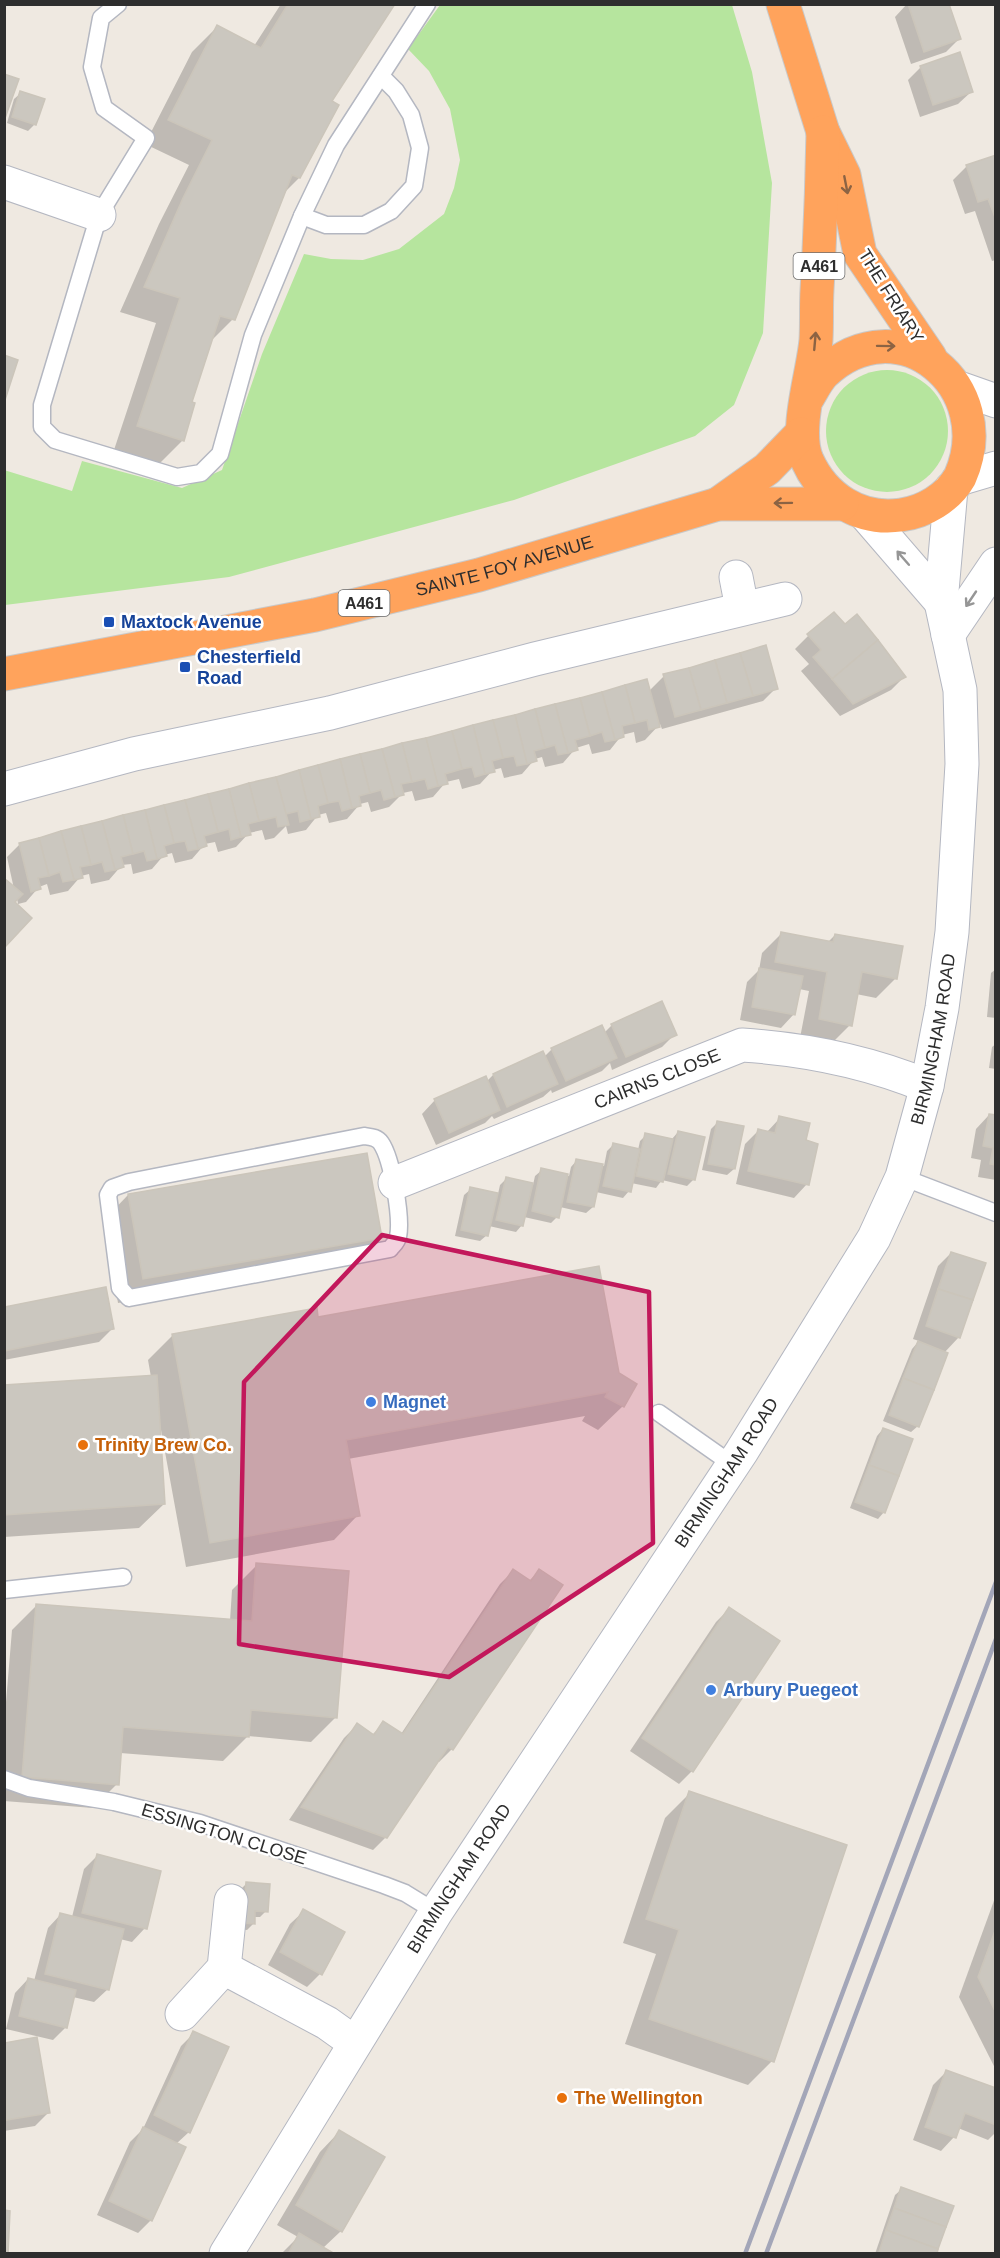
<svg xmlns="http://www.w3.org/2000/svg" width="1000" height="2258" font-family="Helvetica,sans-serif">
<rect width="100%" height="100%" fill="#efe9e1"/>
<g fill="#b6e59e">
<path d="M 440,5 L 732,5 L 752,72 L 772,183 L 763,333 L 734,405 L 695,436 L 514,500 L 229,577 L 5,605 L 4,470 L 72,491 L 82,461 L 182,488 L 222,470 L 262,354 L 304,254 L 331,259 L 363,260 L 399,249 L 444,214 L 454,188 L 460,160 L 450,109 L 429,71 L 408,49 Z"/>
<circle cx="887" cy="431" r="61"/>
</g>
<g fill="#0003">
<path d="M 281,4 L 393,4 L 330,102 L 299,178 L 283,194 L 233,319 L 209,343 L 190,402 L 183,440 L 158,465 L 114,450 L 156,323 L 120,312 L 159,224 L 189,165 L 145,144 L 192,52 L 217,27 L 254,46 Z"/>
<path d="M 907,4 L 947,4 L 959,39 L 946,52 L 911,64 L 895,17 Z"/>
<path d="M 921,67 L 972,91 L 958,104 L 920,117 L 908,80 Z"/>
<path d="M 21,93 L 35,124 L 28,131 L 7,123 L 14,99 Z"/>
<path d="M 996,157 L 996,260 L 992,261 L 975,211 L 965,214 L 953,180 L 966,167 Z"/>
<path d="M 845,626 L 904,677 L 891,690 L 840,716 L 801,671 L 809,664 L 795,649 L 808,636 Z"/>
<path d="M 664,676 L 776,688 L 763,701 L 662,729 L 660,724 L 645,740 L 636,743 L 634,732 L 622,735 L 610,750 L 592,754 L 589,744 L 576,748 L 563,763 L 545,767 L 542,757 L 535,759 L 522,774 L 504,778 L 501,768 L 493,770 L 480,784 L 462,789 L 459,779 L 446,782 L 433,797 L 415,801 L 412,791 L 403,793 L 389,807 L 371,812 L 368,802 L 360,804 L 347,819 L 329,823 L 326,813 L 318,815 L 306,830 L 288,834 L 286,826 L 274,838 L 265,840 L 262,830 L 249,833 L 236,847 L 218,852 L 215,842 L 205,844 L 192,859 L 175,863 L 172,853 L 164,855 L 152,869 L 133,874 L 131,864 L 122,865 L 109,880 L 91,884 L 89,874 L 81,876 L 68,891 L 50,895 L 47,884 L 39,887 L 26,902 L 18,904 L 17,898 L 13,902 L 30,918 L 4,946 L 4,880 L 14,889 L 7,857 L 20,844 L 649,691 Z"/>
<path d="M 782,933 L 828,942 L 835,935 L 895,979 L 876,998 L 856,994 L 850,1025 L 831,1044 L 800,1038 L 809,991 L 799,989 L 794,1014 L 781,1028 L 740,1020 L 747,982 L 759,970 L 762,953 Z"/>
<path d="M 996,941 L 996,962 L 994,962 Z"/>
<path d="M 996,969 L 996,1018 L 987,1017 L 991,973 Z"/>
<path d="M 612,1025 L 675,1034 L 662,1047 L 612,1070 L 610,1063 L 602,1071 L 552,1093 L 551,1090 L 543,1097 L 494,1119 L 492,1116 L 485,1123 L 436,1145 L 422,1114 L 435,1100 L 486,1082 L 493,1075 L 544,1057 L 552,1049 L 604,1033 Z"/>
<path d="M 996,1044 L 996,1069 L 989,1068 L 992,1047 Z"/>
<path d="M 989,1115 L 996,1117 L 996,1180 L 978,1177 L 981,1160 L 971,1158 L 976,1129 Z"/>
<path d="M 780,1118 L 804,1141 L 807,1184 L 794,1198 L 736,1184 L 745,1144 L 758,1131 L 766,1133 Z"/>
<path d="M 718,1122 L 734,1169 L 727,1175 L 702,1170 L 711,1129 Z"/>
<path d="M 678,1132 L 694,1179 L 687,1186 L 662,1180 L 656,1188 L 631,1183 L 629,1191 L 623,1198 L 596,1192 L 593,1207 L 586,1213 L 560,1207 L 557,1217 L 551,1223 L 524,1217 L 522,1225 L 516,1232 L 489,1226 L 487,1235 L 480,1241 L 455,1236 L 464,1195 L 471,1189 L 498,1194 L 500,1185 L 506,1179 L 533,1185 L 535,1176 L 542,1170 L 569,1176 L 571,1167 L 577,1160 L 604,1166 L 607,1151 L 613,1145 L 638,1150 L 640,1141 L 646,1135 L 672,1139 Z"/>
<path d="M 128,1195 L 380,1238 L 355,1262 L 118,1303 L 104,1220 Z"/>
<path d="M 951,1253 L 959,1337 L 944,1353 L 918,1426 L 911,1432 L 883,1421 L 912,1349 L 919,1341 L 913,1339 L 938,1266 Z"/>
<path d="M 4,1308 L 113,1328 L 99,1342 L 4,1360 Z"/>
<path d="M 317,1319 L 617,1374 L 623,1406 L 598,1430 L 582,1421 L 585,1416 L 348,1459 L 358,1515 L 334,1540 L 186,1567 L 161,1430 L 159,1430 L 164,1504 L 139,1528 L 4,1537 L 4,1387 L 151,1377 L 148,1360 L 173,1335 Z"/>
<path d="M 883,1429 L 884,1512 L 878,1519 L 850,1508 L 877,1436 Z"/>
<path d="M 257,1565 L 336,1717 L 311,1742 L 248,1736 L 223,1761 L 120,1753 L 117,1784 L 93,1808 L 4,1801 L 4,1726 L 12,1630 L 37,1605 L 230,1621 L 232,1590 Z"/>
<path d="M 513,1571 L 529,1581 L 539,1571 L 452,1749 L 439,1762 L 437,1761 L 386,1837 L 373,1850 L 289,1820 L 344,1738 L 357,1725 L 372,1735 L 384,1723 L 401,1734 L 500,1584 Z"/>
<path d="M 729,1609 L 692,1771 L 679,1784 L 630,1751 L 716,1622 Z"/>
<path d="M 690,1793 L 772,2061 L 748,2085 L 625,2044 L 656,1954 L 623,1943 L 665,1818 Z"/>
<path d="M 97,1856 L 145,1928 L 132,1942 L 120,1939 L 108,1989 L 94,2002 L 73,1997 L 66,2027 L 53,2040 L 6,2029 L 15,1993 L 28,1979 L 34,1981 L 48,1928 L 61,1914 L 72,1917 L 84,1869 Z"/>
<path d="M 246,1884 L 266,1911 L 260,1917 L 254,1917 L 253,1924 L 247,1930 L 237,1929 L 240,1890 Z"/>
<path d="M 996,1895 L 996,2070 L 959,1997 Z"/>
<path d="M 304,1911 L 320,1974 L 307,1987 L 268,1965 L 290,1924 Z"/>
<path d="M 194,2033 L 189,2132 L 176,2144 L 151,2220 L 138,2233 L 97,2215 L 130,2142 L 143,2129 L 181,2046 Z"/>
<path d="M 4,2044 L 48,2113 L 35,2126 L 4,2131 Z"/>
<path d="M 947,2071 L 996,2089 L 996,2132 L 988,2140 L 958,2128 L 954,2137 L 941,2151 L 913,2140 L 933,2085 Z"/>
<path d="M 339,2132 L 341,2231 L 323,2248 L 332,2254 L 281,2254 L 298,2237 L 277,2225 L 320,2152 Z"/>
<path d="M 902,2189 L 935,2254 L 875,2254 L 895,2195 Z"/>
</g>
<g fill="#cbc7bf" stroke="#cbc5ba" stroke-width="1.5">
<path d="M 288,4 L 395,4 L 332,101 L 339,105 L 300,178 L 292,175 L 235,320 L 220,316 L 192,402 L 195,403 L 184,441 L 137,426 L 180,298 L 144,287 L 183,198 L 212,140 L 168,120 L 217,25 L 261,48 Z"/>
<path d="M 908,4 L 949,4 L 961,39 L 924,52 Z"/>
<path d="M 960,52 L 973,92 L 933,105 L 920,66 Z"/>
<path d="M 4,74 L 19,79 L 4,121 Z"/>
<path d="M 20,91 L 45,99 L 36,125 L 12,117 Z"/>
<path d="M 996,155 L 996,220 L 988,199 L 978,202 L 966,165 Z"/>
<path d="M 4,355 L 18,360 L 4,403 Z"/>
<path d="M 834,612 L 845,624 L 857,614 L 878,640 L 832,679 L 813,657 L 821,650 L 807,634 Z"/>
<path d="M 878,640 L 906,677 L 853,704 L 832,679 Z"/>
<path d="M 766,645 L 778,689 L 753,696 L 740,653 Z"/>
<path d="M 740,653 L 753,696 L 727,703 L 715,660 Z"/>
<path d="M 715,660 L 727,703 L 701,710 L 689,668 Z"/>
<path d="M 689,668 L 701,710 L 675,717 L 663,674 Z"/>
<path d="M 647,679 L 660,727 L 649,730 L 647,720 L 635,723 L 625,685 Z"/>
<path d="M 625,685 L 635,723 L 622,726 L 624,737 L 615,740 L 602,692 Z"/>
<path d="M 602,692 L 615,740 L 605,742 L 602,732 L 590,736 L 580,698 Z"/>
<path d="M 580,698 L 590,736 L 575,740 L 578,750 L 568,753 L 555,704 Z"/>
<path d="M 555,704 L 568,753 L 558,755 L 555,745 L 545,748 L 535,709 Z"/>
<path d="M 535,709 L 545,748 L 534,751 L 537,761 L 527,764 L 515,715 Z"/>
<path d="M 515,715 L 527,764 L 517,766 L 514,756 L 503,758 L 493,720 Z"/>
<path d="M 493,720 L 503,758 L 492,761 L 495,772 L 485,774 L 473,725 Z"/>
<path d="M 473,725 L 485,774 L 475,777 L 472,767 L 462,769 L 452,731 Z"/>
<path d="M 452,731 L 462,769 L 445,774 L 448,784 L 438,786 L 426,738 Z"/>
<path d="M 426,738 L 438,786 L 428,789 L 425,779 L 412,782 L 402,743 Z"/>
<path d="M 402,743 L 412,782 L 401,784 L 404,795 L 395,797 L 382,749 Z"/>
<path d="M 382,749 L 395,797 L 384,800 L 381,790 L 370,793 L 360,754 Z"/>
<path d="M 360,754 L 370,793 L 359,796 L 361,806 L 352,808 L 340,759 Z"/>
<path d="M 340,759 L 352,808 L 342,811 L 339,801 L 328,803 L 318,765 Z"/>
<path d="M 318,765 L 328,803 L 318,806 L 320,817 L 311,819 L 299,770 Z"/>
<path d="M 299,770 L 311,819 L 300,822 L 298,811 L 286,814 L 276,777 Z"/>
<path d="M 276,777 L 289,825 L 278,827 L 276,817 L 259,821 L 249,783 Z"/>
<path d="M 249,783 L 259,821 L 248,824 L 251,835 L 241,837 L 229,789 Z"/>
<path d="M 229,789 L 241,837 L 231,840 L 229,829 L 218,832 L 208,794 Z"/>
<path d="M 208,794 L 218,832 L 204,836 L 207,846 L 198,849 L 185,800 Z"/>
<path d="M 185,800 L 198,849 L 188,851 L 185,841 L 174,843 L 164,805 Z"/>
<path d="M 164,805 L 174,843 L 164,846 L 167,856 L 157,859 L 145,810 Z"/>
<path d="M 145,810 L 157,859 L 147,861 L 144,851 L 133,854 L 123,815 Z"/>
<path d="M 123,815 L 133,854 L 121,857 L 124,867 L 115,870 L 102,821 Z"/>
<path d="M 102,821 L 115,870 L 105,872 L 102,862 L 91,865 L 81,826 Z"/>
<path d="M 81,826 L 91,865 L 80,867 L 83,878 L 74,880 L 61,831 Z"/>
<path d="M 61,831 L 74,880 L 63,882 L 60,872 L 49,876 L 39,838 Z"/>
<path d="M 39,838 L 49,876 L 38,878 L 41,889 L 31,892 L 19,843 Z"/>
<path d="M 4,878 L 23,894 L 15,902 L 32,918 L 6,946 L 4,944 Z"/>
<path d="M 781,932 L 833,942 L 835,934 L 903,946 L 897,979 L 862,972 L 852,1026 L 819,1019 L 827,972 L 775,962 Z"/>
<path d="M 759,968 L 803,976 L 795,1015 L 752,1007 Z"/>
<path d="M 662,1001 L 677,1035 L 626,1057 L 611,1024 Z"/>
<path d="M 602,1025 L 617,1058 L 566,1081 L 551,1048 Z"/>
<path d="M 543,1051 L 558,1084 L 507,1107 L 493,1074 Z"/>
<path d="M 486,1076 L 500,1110 L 449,1133 L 434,1099 Z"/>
<path d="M 989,1114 L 996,1115 L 996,1165 L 990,1164 L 993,1148 L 983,1146 Z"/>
<path d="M 779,1116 L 810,1123 L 806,1140 L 818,1144 L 809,1185 L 748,1171 L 758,1129 L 775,1133 Z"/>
<path d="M 717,1121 L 744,1126 L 735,1169 L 708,1164 Z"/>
<path d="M 678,1131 L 705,1137 L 695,1180 L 668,1174 Z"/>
<path d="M 645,1133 L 673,1139 L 663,1182 L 636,1176 Z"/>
<path d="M 613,1143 L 640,1149 L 631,1192 L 603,1186 Z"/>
<path d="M 367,1153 L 382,1238 L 143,1279 L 128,1194 Z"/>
<path d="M 576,1159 L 603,1164 L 594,1207 L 567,1202 Z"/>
<path d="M 541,1168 L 568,1174 L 559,1218 L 532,1211 Z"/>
<path d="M 506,1177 L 533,1183 L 523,1226 L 496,1220 Z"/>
<path d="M 470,1187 L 498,1193 L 488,1236 L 461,1230 Z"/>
<path d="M 951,1252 L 986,1263 L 973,1300 L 938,1289 Z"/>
<path d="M 599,1266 L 619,1373 L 637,1384 L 624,1407 L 605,1397 L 608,1392 L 346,1440 L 360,1516 L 210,1543 L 172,1334 L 317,1308 L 318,1317 Z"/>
<path d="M 106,1287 L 114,1329 L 4,1351 L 4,1307 Z"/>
<path d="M 938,1289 L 973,1300 L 960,1338 L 926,1326 Z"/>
<path d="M 918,1341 L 948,1353 L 934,1390 L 903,1378 Z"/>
<path d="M 157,1375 L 165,1504 L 4,1515 L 4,1385 Z"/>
<path d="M 903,1378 L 934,1390 L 919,1427 L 889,1415 Z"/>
<path d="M 883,1428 L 913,1439 L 899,1476 L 869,1465 Z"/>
<path d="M 869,1465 L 899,1476 L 885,1513 L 855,1502 Z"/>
<path d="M 256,1563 L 349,1571 L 337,1718 L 251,1710 L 249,1737 L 123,1727 L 119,1785 L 22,1777 L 36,1604 L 252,1621 Z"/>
<path d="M 513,1569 L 531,1581 L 539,1569 L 563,1585 L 453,1750 L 448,1747 L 387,1838 L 301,1807 L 357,1723 L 374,1735 L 383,1721 L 403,1734 Z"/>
<path d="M 729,1607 L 780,1641 L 693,1772 L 642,1738 Z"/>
<path d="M 689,1791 L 847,1845 L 774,2062 L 649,2019 L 679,1930 L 646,1919 Z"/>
<path d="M 97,1854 L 161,1871 L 147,1929 L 82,1913 Z"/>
<path d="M 246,1882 L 270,1884 L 268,1912 L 255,1911 L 255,1924 L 243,1923 Z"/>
<path d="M 303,1909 L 345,1932 L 322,1975 L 280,1952 Z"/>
<path d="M 60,1913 L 124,1929 L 109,1990 L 45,1974 Z"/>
<path d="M 996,1928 L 996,2013 L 978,1977 Z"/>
<path d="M 28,1978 L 76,1990 L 67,2028 L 19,2016 Z"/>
<path d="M 193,2031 L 229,2047 L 190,2133 L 154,2115 Z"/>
<path d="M 37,2037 L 50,2113 L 6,2120 L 4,2043 Z"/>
<path d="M 946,2070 L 996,2088 L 996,2125 L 965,2113 L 956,2138 L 925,2127 Z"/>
<path d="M 143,2127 L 186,2147 L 152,2221 L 109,2201 Z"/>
<path d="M 339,2130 L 385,2157 L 342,2232 L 296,2205 Z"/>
<path d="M 901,2187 L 954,2206 L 946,2227 L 894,2208 Z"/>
<path d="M 894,2208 L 946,2227 L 938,2249 L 886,2230 Z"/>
<path d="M 4,2210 L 10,2211 L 8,2254 L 4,2254 Z"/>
<path d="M 886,2230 L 938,2249 L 937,2254 L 884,2254 L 879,2252 Z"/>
<path d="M 299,2233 L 335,2254 L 288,2254 Z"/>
</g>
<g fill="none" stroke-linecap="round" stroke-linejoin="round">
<g stroke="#b4b7c1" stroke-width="19">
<g id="lane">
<path d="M 118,4 L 101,18 L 92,67 L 104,108 L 146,138 L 99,215 L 42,405 L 42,427 L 55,440 L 177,477 L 201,473 L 220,454 L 253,335 L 302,216 L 336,145 L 427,4"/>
<path d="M 302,216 L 326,225 L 364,225 L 391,211 L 414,186 L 420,148 L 411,115 L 396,91 L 381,76"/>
<path d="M 364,1136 C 371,1137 377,1137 381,1143 C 392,1159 402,1218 398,1237 C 397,1242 393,1245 390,1249 L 129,1298 L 120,1288 L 108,1195 L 112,1188 L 129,1182 Z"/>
<path d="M 902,1177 L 996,1213"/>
<path d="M 659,1413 L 733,1465"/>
<path d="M 4,1590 L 123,1577"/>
<path d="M 4,1779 L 29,1788 L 114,1802 L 200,1823 L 384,1885 L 405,1893 L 436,1912"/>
</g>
</g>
<g stroke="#b4b7c1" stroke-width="35">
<g id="street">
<path d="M 4,182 L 99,215"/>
<path d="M 736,577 L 742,608"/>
<path d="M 4,789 L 134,754 L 330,713 L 535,659 L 785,599"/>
<path id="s1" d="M 395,1183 L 742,1045 C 804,1049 869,1062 927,1086"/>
<path d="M 224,1968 L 327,2023 L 355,2043"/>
<path d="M 182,2014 L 224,1968 L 231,1901"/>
</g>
</g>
<g stroke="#b4b7c1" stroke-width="35">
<g id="secondary">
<path d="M 962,389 L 996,401"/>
<path d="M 959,479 L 996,468"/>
<path d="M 865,514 L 941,602"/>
<path d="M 948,635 L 996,564"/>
<path id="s2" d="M 226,2254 L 436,1912 L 742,1451 L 874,1238 L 902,1177 L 927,1086 L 942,1008 L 952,932 L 962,764 L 960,690 L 941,602 L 951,489"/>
</g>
</g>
<g stroke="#c9c9c9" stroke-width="35">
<g id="highway">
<path d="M 783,4 L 823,132 L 844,175 L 860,254 L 930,357"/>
<path d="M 807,399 C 812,391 817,380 824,373 C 899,302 1000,387 960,477 C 948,498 924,512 901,515 C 860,521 824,498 807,460 C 794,429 813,374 816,340 C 817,323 816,306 817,290 C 820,237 822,185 823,132"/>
<path d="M 718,504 L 767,469 L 801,434"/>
<path id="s3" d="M 4,674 L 315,615 L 479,575 L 718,504 L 842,504"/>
</g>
</g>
<use href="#lane" stroke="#fff" stroke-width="16"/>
<use href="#street" stroke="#fff" stroke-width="33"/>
<use href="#secondary" stroke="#fff" stroke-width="33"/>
<use href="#highway" stroke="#ffa35c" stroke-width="33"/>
<g stroke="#a3a6b8" stroke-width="4.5">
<path d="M 745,2254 L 996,1582"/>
<path d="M 766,2254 L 996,1639"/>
</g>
</g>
<defs><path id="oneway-shaft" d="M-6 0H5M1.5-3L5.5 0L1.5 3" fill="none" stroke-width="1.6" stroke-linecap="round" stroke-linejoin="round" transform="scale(1.5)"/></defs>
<g stroke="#8c6343">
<use href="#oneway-shaft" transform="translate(846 185) rotate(79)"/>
<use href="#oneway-shaft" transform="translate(815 341) rotate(-85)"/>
<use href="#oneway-shaft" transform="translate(886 346) rotate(1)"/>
<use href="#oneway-shaft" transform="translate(783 503) rotate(179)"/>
</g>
<g stroke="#969696">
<use href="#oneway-shaft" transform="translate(903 558) rotate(-131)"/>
<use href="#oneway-shaft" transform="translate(971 599) rotate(124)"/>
</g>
<path fill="#c2185b" fill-opacity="0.2" stroke="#c2185b" stroke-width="4.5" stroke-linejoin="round" d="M 382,1235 L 649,1292 L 653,1543 L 449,1677 L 239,1644 L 244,1382 Z"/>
<g fill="#1a4fb4" stroke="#fff" stroke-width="2">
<rect x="103" y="616" width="12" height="12" rx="3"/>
<rect x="179" y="661" width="12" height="12" rx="3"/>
</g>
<g fill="#3f7fe0" stroke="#fff" stroke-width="2">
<circle cx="371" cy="1402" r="6"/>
<circle cx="711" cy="1690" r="6"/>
</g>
<g fill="#e8710a" stroke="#fff" stroke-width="2">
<circle cx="83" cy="1445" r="6"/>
<circle cx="562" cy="2098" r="6"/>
</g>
<g text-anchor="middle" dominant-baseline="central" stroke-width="5" stroke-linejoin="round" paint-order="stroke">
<g fill="#fff" stroke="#6d6d6d" stroke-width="1.5">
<rect x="793.5" y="253" width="51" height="26" rx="4.5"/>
<rect x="338.5" y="590" width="51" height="26" rx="4.5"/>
</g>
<g font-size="16" font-weight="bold" fill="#2e2e2e">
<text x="819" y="266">A461</text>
<text x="364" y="603">A461</text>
</g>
<g font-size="18" fill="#2e2e2e" stroke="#fff">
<text transform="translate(891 296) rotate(58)">THE FRIARY</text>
<text stroke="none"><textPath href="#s3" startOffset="512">SAINTE FOY AVENUE</textPath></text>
<text stroke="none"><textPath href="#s2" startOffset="1414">BIRMINGHAM ROAD</textPath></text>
<text stroke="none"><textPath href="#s1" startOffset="282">CAIRNS CLOSE</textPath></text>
<text stroke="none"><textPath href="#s2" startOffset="928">BIRMINGHAM ROAD</textPath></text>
<text transform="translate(224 1834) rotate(17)">ESSINGTON CLOSE</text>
<text stroke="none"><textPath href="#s2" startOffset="442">BIRMINGHAM ROAD</textPath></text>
</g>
<g font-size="18" font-weight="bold" fill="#164399" stroke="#fff" text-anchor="start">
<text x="121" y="622">Maxtock Avenue</text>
<text x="197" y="657">Chesterfield<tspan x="197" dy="21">Road</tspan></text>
</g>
<g font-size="18" font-weight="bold" fill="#366cbe" stroke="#fff" text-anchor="start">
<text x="383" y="1402">Magnet</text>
<text x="723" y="1690">Arbury Puegeot</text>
</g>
<g font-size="18" font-weight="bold" fill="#c56008" stroke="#fff" text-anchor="start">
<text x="95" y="1445">Trinity Brew Co.</text>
<text x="574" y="2098">The Wellington</text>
</g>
</g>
<rect width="1000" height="2258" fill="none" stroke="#2e2e2e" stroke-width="12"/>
</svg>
